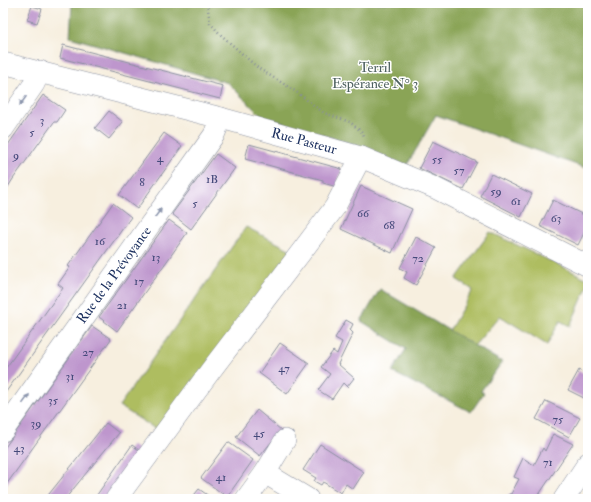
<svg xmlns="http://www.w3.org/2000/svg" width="591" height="502" font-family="'IM FELL Double Pica',serif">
<rect width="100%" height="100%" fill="#fff"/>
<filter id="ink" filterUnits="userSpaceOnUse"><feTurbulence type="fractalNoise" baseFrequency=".025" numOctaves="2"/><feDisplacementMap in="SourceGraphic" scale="8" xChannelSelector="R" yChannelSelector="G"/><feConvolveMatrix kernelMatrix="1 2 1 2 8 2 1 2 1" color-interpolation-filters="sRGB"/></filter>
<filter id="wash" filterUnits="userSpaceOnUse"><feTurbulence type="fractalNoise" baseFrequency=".012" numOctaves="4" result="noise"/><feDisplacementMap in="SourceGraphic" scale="16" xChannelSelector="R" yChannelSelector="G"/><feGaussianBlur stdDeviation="0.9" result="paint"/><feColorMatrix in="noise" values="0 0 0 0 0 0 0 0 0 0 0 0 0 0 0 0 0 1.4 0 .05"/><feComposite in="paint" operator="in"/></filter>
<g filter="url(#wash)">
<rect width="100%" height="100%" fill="#f7efdf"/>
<g fill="#aebd60" stroke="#64765f">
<path d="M 246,227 L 297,253 L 162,433 L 119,406 Z"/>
<path d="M 490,232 L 588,279 L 588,285 L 570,326 L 560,321 L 547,345 L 500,316 L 474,346 L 449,331 L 473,290 L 456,279 Z"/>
</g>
<g fill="#8aa456" stroke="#526a5a">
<path d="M 72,3 L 588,3 L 588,169 L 436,115 L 406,167 L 346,142 L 261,116 L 228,83 L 70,37 Z"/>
<path d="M 380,289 L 502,362 L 481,391 L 484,393 L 471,412 L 392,372 L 406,349 L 361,321 Z"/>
</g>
<g id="blocks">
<g fill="#be96cd">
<path d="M 32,6 L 42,9 L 37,23 L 27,20 Z"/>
<path d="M 63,45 L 223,86 L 220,99 L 60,58 Z"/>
<path d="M 43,95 L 65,110 L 57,122 L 54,122 L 13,179 L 6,190 L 7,192 L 3,198 L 3,152 Z"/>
<path d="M 109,111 L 123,122 L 109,139 L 95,128 Z"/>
<path d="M 164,133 L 182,146 L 137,209 L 119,195 Z"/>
<path d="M 433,141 L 477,162 L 463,189 L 419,168 Z"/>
<path d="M 249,144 L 342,169 L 337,187 L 323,183 L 323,180 L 245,159 Z"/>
<path d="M 216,154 L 235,168 L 191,229 L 172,214 Z"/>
<path d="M 491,174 L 532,194 L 521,217 L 480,196 Z"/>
<path d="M 361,186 L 412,209 L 392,253 L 341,229 Z"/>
<path d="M 553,200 L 588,217 L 588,225 L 578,245 L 540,226 Z"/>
<path d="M 113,203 L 131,217 L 3,396 L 3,372 L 63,288 L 58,284 L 70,267 L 68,266 Z"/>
<path d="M 169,220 L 187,233 L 117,331 L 99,317 Z"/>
<path d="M 416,237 L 436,248 L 416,285 L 404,278 L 407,272 L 400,268 Z"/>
<path d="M 346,320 L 353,324 L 350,330 L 353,333 L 338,364 L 354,378 L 347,387 L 343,383 L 332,399 L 318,390 L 330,374 L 321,367 L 333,351 L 337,354 L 342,342 L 335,338 Z"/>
<path d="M 92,326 L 111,339 L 6,485 L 3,483 L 3,450 Z"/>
<path d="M 280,343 L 309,363 L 287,394 L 259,373 Z"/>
<path d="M 579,370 L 588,376 L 588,400 L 568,390 Z"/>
<path d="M 546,401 L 580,418 L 569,437 L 536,419 Z"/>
<path d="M 257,410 L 281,430 L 260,456 L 236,437 Z"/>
<path d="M 106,423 L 119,433 L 65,499 L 45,499 Z"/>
<path d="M 553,434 L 573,444 L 536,499 L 506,499 L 509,494 L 511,494 L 519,479 L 514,477 L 523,458 L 534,465 L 543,448 L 545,451 Z"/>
<path d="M 228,442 L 253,460 L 227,497 L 201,478 Z"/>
<path d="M 320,444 L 364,472 L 353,489 L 346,484 L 341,493 L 323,482 L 321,485 L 314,481 L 316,478 L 303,470 Z"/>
<path d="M 132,445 L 143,453 L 112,499 L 94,499 Z"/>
<path d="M 199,489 L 213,499 L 191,499 Z"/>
</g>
</g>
</g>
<g filter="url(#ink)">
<use href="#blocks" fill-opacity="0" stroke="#898f9e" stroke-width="1"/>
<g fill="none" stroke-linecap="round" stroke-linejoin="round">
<g stroke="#898f9e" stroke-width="22">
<g id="minor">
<path d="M 3,63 L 221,118 L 361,157 L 435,188 L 588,266"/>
<path d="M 3,129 L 34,84 L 40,71"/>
<path d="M 3,431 L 214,135 L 221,118"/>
<path d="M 265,473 L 308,499"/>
<path d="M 116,499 L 211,370 L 305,247 L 335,207 L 361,157"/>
<path d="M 246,499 L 265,473 L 285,440"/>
<path d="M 564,499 L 588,463"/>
</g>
</g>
<path stroke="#898f9e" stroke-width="2.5" stroke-dasharray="1 3" stroke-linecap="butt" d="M 207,3 L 210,23 L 220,34 L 258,68 L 295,91 L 324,113 L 350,122 L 363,133 L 364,136"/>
<use href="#minor" stroke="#fff" stroke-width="21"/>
</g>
<defs><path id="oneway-solid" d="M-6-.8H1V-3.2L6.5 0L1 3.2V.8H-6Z"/></defs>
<g fill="#8d97ae">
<use href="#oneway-solid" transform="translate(23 101) rotate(125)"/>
<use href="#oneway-solid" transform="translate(158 213) rotate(-54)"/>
<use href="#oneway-solid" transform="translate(26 399) rotate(-54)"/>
</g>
</g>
<g text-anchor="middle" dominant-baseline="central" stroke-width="3" stroke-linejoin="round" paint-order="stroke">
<g font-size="12" fill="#44497a">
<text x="42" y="120">3</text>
<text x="32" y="132">5</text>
<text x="16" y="155">9</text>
<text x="160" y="158">4</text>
<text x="437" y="159">55</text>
<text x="459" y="170">57</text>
<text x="212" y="179">1B</text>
<text x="142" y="182">8</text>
<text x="496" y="191">59</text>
<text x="516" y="201">61</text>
<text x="195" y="203">5</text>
<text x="363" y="213">66</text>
<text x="556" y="218">63</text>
<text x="389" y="225">68</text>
<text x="100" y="241">16</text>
<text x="156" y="257">13</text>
<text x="418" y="258">72</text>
<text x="139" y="281">17</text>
<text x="122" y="305">21</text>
<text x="88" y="352">27</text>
<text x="284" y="368">47</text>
<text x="70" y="376">31</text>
<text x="53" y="400">35</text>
<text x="558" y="419">75</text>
<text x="36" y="423">39</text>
<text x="259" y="433">45</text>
<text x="19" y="448">43</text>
<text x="548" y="462">71</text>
<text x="221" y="477">41</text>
</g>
<g font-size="14" fill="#4e615f" stroke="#fff">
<text x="375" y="67">Terril<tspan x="375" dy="16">Espérance N° 3</tspan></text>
</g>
<g font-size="14" fill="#1b2f5e" stroke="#fff">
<text transform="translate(304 141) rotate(15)">Rue Pasteur</text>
<text transform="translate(114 275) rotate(-54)">Rue de la Prévoyance</text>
</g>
</g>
<rect width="591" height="502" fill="none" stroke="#fff" stroke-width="16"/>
</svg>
